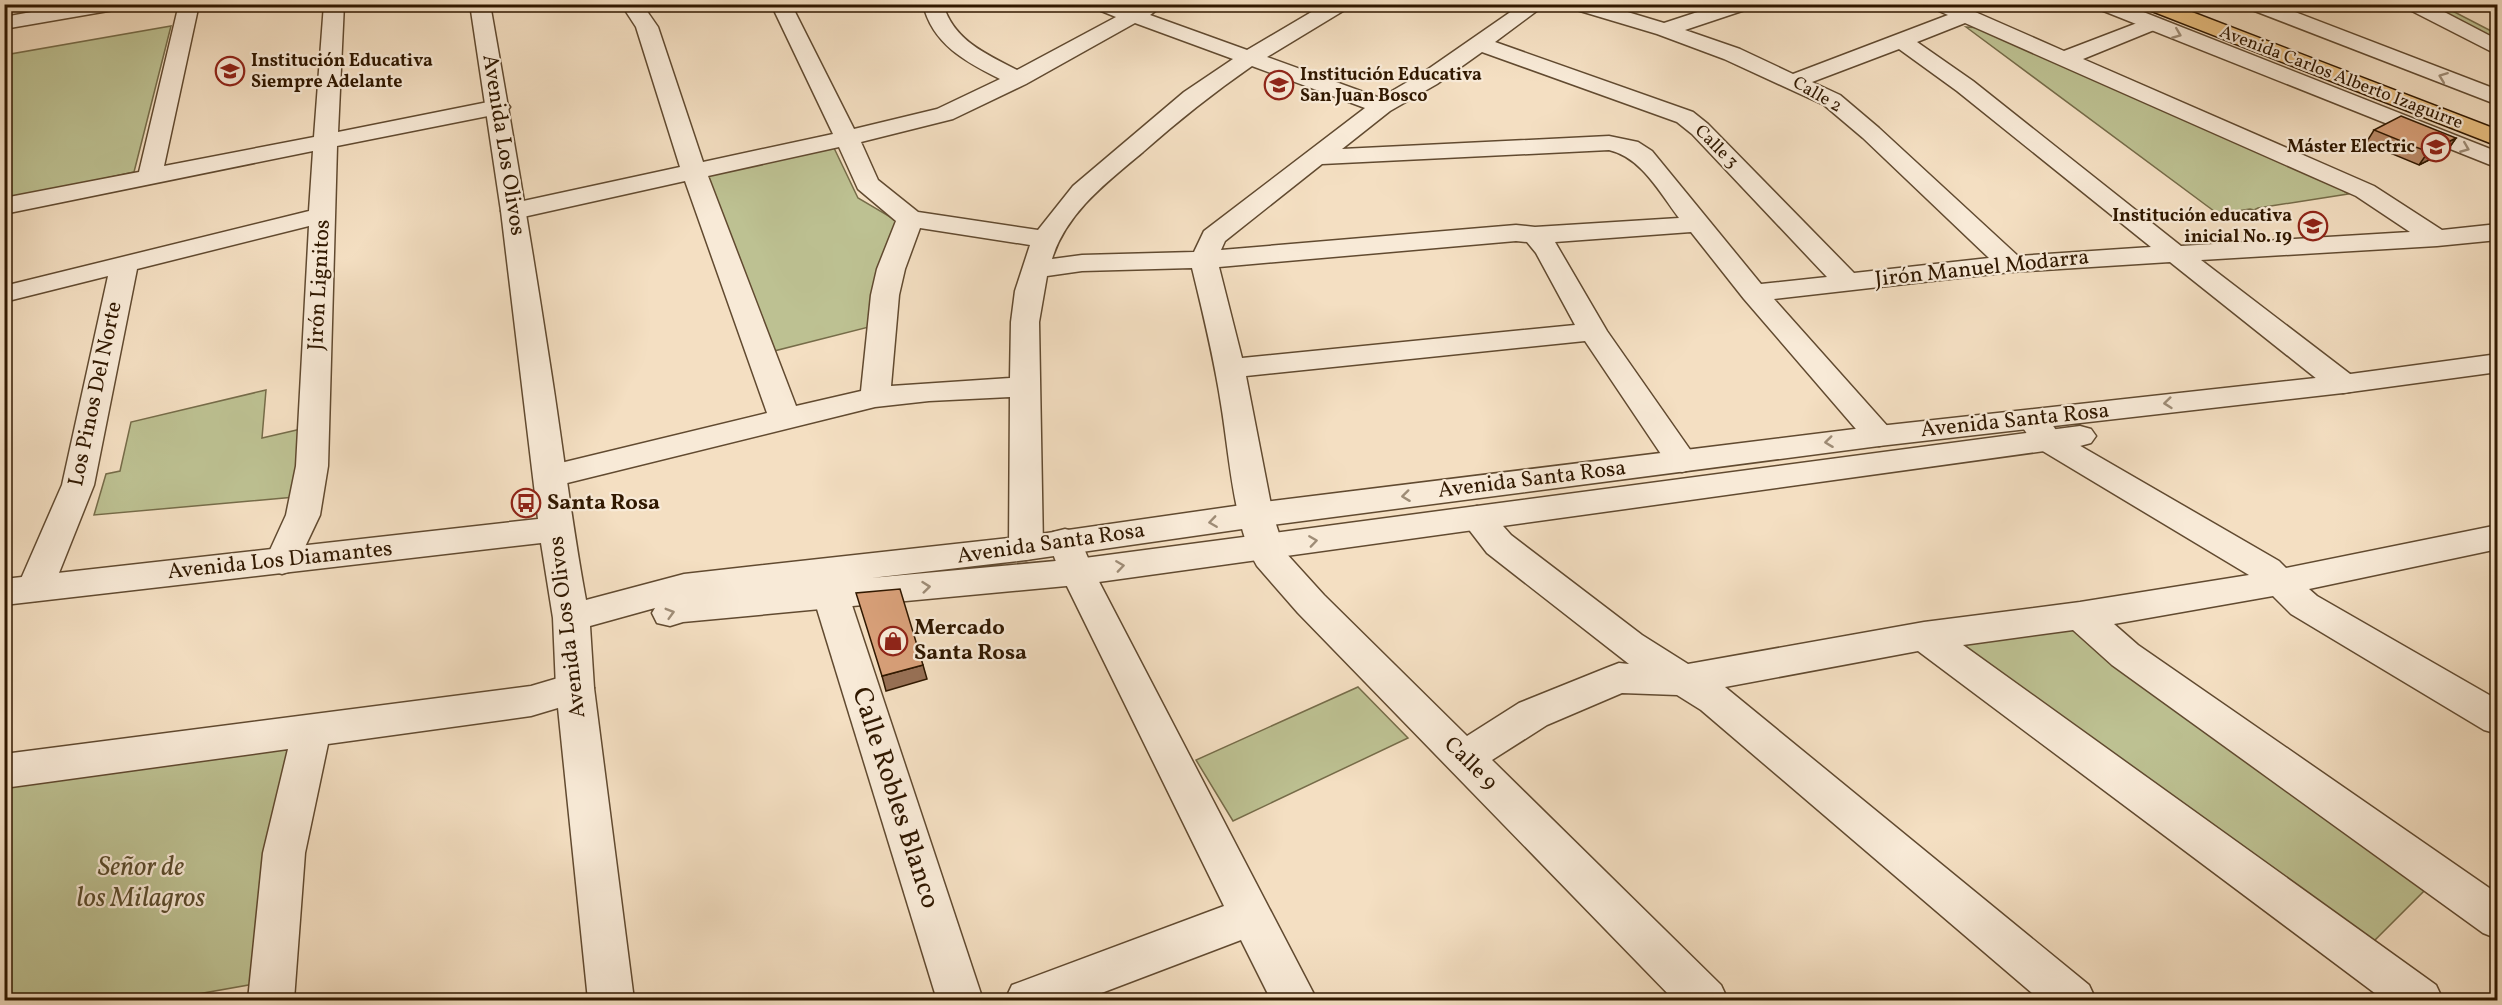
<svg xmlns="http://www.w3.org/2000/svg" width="2502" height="1005" font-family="Vollkorn,serif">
<rect width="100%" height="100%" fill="#f4dfc2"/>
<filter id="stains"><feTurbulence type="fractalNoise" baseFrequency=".00333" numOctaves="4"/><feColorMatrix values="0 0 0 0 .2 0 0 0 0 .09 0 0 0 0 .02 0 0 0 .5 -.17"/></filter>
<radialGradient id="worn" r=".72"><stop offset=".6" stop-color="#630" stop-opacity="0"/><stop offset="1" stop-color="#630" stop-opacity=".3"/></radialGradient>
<g fill="#bdc192" stroke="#766c49" stroke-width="1.5">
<path d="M 2424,5 L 2441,5 L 2497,34 L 2497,44 Z"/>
<path d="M 171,26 L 134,172 L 5,200 L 5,55 Z"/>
<path d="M 1966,27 L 1983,28 L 2327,180 L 2348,194 L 2258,208 L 2254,210 L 2250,209 L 2218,214 Z"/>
<path d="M 834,148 L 858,198 L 899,222 L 873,326 L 774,351 L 707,176 Z"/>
<path d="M 266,390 L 262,438 L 314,426 L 306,496 L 94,515 L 106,474 L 120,471 L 131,422 Z"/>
<path d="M 2076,625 L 2432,883 L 2366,949 L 1946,643 Z"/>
<path d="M 1358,687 L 1408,738 L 1233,821 L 1196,760 Z"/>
<path d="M 291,743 L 254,984 L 164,1000 L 5,1000 L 4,784 Z"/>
</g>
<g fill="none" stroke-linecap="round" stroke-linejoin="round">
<g stroke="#614a30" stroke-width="3">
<g id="minor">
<path d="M 75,4 L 124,4 L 121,8 L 114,10 L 4,29 L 4,17 Z"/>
<path d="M 179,4 L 199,4 L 164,166 L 314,137 L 324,4 L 344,4 L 338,132 L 498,100 L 506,102 L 510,107 L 506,112 L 498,114 L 337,146 L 328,466 L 320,515 L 294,570 L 282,574 L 270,570 L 265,561 L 286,515 L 296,466 L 309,226 L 137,269 L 94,485 L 53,588 L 47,597 L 35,601 L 23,597 L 17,588 L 62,485 L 108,276 L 4,302 L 4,286 L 309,211 L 313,151 L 4,214 L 4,198 L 139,172 Z"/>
<path d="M 621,4 L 642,4 L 658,27 L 703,162 L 833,134 L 771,4 L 791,4 L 854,129 L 937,109 L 1000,79 C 966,62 932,44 923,4 L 943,4 C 953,40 986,54 1017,70 L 1116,17 L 1094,8 L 1091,4 L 1122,4 L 1132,8 L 1139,4 L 1165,4 L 1150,15 L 1247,50 L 1325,4 L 1351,4 L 1348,8 L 1267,57 L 1380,98 L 1421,74 L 1522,4 L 1546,4 L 1495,42 L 1693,112 L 1708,124 L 1854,273 L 1989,258 L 1863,138 L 1824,105 L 1724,59 L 1657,34 L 1570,8 L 1567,4 L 1601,4 L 1664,23 L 1722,4 L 1754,4 L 1751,8 L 1685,30 L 1740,49 L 1793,74 L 1948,15 L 1932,8 L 1929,4 L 1957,4 L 2064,51 L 2145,20 L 2152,18 L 2159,20 L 2162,24 L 2159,28 L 2083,59 L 2374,186 L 2442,230 L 2498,224 L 2498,240 L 2437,246 L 2201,260 L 2354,377 L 2358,384 L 2354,391 L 2343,393 L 2332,391 L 2170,262 L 2011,272 L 1774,299 L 1890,429 L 1895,436 L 1890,443 L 1879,446 L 1868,443 L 1744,299 L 1691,232 L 1555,242 L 1607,331 L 1698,461 L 1693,469 L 1682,472 L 1671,469 L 1585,341 L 1246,376 L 1273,515 L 1285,552 L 1324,595 L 1467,736 L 1519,703 L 1606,668 L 1619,663 L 1629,664 L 1487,553 L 1460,518 L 1465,510 L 1477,506 L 1489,510 L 1511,535 L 1642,635 L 1688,664 L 1924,622 L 2080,602 L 2249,575 L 2036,447 L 2017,419 L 2021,412 C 2043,406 2046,416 2058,433 L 2279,561 L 2286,568 L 2498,525 L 2498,549 L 2309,589 L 2317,596 L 2498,700 L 2498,734 L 2484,730 L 2291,614 L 2273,596 L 2114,624 L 2138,645 L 2498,894 L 2498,939 L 2483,933 L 2112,665 L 2073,630 L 1963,645 L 2436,985 L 2443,1000 L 2384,1000 L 1918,651 L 1725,687 L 2089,985 L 2096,1000 L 2040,1000 L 1701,710 L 1677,695 L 1622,693 L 1547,725 L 1492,760 L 1721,985 L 1728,1000 L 1674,1000 L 1298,613 L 1257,566 C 1233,525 1229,451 1221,404 C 1214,358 1203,313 1192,268 L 1082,271 L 1047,276 L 1039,322 L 1043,548 L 1038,557 L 1026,560 L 1014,557 L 1009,548 L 1010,397 L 929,401 L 875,407 L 551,487 L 540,484 L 535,476 L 540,468 L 767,413 L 685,181 L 514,219 L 505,216 L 501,211 L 505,206 L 514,203 L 680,167 L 636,27 ZM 1135,23 L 1233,59 L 1184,92 L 1073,186 L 1038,230 L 918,212 L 878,180 L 861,142 L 953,119 L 1026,84 ZM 1965,23 L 2356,196 L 2410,232 L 2181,246 L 1973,81 L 1917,42 ZM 1899,49 L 1957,91 L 2151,247 L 2018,256 L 1879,128 L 1840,95 L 1812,82 ZM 1482,52 L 1677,122 L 1692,134 L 1827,277 L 1761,284 L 1652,151 L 1638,142 L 1609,136 L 1342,149 L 1390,111 L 1437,84 ZM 1252,66 L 1365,108 L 1204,231 L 1194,252 L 1082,255 L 1052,259 C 1066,213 1107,182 1143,152 C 1178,121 1213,93 1252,66 ZM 839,147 L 858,189 L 896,221 L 877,269 L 871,295 L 861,391 L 796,406 L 708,176 ZM 1609,150 C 1641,157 1660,193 1679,218 L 1535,227 L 1516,225 L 1221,250 L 1225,241 L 1322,164 ZM 920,228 L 1030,245 L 1015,291 L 1011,322 L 1010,378 L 891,386 L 899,295 L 905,269 ZM 1516,241 L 1527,242 L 1536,253 L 1575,325 L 1242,358 L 1219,267 Z"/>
<path d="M 1065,529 L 1077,532 L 1094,572 L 1317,1000 L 1271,1000 L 1241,940 L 1083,1000 L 1005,1000 L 1012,985 L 1224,906 L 1060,572 L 1048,541 L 1053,532 Z"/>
<path d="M 831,583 L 843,587 L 849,596 L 983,1000 L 937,1000 L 813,596 L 819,587 Z"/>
<path d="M 575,673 L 588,677 L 594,688 L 588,699 L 531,716 L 328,744 L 305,853 L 294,1000 L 248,1000 L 263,853 L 288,749 L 4,788 L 4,754 L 531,686 Z"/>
</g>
</g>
<g stroke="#614a30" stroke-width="3">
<g id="tertiary">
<path d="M 470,4 L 490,4 C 511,122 531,240 549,358 C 562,439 571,520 586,600 L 684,574 L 1026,536 L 1256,503 L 1879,426 L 2343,375 L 2498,354 L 2498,372 L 2343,393 L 1879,446 L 1256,527 L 1026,560 L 871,578 L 1077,559 L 2080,426 L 2091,429 L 2096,436 L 2091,443 L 2080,446 L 1077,585 L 683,622 L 670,626 L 657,623 L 652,613 L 655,608 L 590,626 L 594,688 L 634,1000 L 588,1000 L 556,688 L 553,618 L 541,543 L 4,605 L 4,579 L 538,519 L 501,211 Z"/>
<path d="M 2093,4 L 2123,4 L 2498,152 L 2498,168 L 2096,8 Z"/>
<path d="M 2244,4 L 2274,4 L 2498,90 L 2498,105 L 2247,8 Z"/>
<path d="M 2403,4 L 2429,4 L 2498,40 L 2498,55 L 2406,8 Z"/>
</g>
</g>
<g stroke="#301800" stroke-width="3">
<path id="primary" d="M 2141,4 L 2171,4 L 2498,130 L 2498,146 L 2144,8 Z"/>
</g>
<use href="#minor" fill="#f8ead7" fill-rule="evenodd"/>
<use href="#tertiary" fill="#f8ead7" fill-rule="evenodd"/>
<use href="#primary" fill="#eac081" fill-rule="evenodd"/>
</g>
<path fill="#ba8a68" stroke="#301800" stroke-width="1.5" d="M 2374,130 L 2456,138 L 2447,151 L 2419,165 L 2366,143 Z"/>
<g fill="#977055" stroke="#301800" stroke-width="1.5">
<path d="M 2456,138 L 2447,151 L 2419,165 L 2428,152 Z"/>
<path d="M 923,665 L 927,679 L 886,691 L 882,676 Z"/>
</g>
<g fill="#d8a079" stroke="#301800" stroke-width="1.5">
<path d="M 2401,116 L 2456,138 L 2428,152 L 2374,130 Z"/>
<path d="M 900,589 L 923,665 L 882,676 L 856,593 Z"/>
</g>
<defs><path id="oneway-chevron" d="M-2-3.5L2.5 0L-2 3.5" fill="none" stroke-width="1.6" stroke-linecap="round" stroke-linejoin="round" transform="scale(1.5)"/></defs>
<g stroke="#9e8c76">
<use href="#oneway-chevron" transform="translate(2177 34) rotate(22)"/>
<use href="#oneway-chevron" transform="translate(2443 77) rotate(-159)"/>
<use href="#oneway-chevron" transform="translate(2465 148) rotate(22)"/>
<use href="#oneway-chevron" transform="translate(2168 403) rotate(174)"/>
<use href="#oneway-chevron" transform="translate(1829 442) rotate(173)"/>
<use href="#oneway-chevron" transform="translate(1406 496) rotate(173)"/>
<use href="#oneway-chevron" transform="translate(1213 522) rotate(172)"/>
<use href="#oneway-chevron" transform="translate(1313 541) rotate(-8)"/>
<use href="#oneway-chevron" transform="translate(1120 566) rotate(-8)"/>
<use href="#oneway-chevron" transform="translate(926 587) rotate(-6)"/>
<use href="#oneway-chevron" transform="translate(670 613) rotate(-16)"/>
</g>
<defs>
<g id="school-ring" transform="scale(1.5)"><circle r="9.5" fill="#f8ead7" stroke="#8f2418" stroke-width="1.5"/><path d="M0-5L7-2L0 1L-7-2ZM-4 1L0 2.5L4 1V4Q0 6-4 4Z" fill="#8f2418"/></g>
<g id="bus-ring" transform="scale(1.5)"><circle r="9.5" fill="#f8ead7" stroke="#8f2418" stroke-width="1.5"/><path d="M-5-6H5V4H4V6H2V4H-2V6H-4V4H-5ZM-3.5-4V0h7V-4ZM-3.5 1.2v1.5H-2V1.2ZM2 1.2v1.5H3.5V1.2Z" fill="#8f2418"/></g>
<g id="shop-ring" transform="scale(1.5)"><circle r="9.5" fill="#f8ead7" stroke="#8f2418" stroke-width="1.5"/><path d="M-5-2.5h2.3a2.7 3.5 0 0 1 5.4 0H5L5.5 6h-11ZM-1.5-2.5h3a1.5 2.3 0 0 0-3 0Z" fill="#8f2418"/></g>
</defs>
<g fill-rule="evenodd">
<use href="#school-ring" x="230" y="71"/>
<use href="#school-ring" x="1279" y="85"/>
<use href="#school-ring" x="2436" y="147"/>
<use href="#school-ring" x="2313" y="226"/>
<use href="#bus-ring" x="526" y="503"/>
<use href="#shop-ring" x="893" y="641"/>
</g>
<g text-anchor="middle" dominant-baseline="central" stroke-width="4.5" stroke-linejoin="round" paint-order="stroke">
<g font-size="18" font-weight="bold" fill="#301800" stroke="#f8ead7" text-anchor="start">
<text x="251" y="61">Institución Educativa<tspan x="251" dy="21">Siempre Adelante</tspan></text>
<text x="1300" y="75">Institución Educativa<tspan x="1300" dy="21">San Juan Bosco</tspan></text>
<text x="2415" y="147" text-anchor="end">Máster Electric</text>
<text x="2292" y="216" text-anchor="end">Institución educativa<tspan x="2292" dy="21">inicial No. 19</tspan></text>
</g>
<g font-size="18" fill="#301800" stroke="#f8ead7">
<text transform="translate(2341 78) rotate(21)">Avenida Carlos Alberto Izaguirre</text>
<text transform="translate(1817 95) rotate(30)">Calle 2</text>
<text transform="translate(1716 147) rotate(45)">Calle 3</text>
</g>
<g font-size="22" fill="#301800" stroke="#f8ead7">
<text transform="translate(503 145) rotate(81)">Avenida Los Olivos</text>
<text transform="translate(1982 269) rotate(-6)">Jirón Manuel Modarra</text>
<text transform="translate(320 285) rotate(-87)">Jirón Lignitos</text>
<text transform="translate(96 394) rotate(-78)">Los Pinos Del Norte</text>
<text transform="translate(2015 421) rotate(-6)">Avenida Santa Rosa</text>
<text transform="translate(1532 480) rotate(-7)">Avenida Santa Rosa</text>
<text transform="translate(1051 544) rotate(-8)">Avenida Santa Rosa</text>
<text transform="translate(280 561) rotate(-6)">Avenida Los Diamantes</text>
<text transform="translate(568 627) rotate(-97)">Avenida Los Olivos</text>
<text transform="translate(1470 764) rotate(45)">Calle 9</text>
</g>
<g font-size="22" font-weight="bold" fill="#301800" stroke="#f8ead7" text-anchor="start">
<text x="547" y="503">Santa Rosa</text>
<text x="914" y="628">Mercado<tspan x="914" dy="25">Santa Rosa</tspan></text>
</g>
<g font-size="27" fill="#301800" stroke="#f8ead7">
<text transform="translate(895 798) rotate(72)">Calle Robles Blanco</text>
</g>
<g font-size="27" font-style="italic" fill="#5a4b2c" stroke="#f8ead7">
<text x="141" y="868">Señor de<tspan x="141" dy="31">los Milagros</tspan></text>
</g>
</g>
<rect width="2502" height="1005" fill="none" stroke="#f4dfc2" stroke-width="24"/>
<rect x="6" y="6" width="2490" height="993" fill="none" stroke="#301800" stroke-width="3"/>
<rect x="12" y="12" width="2478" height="981" fill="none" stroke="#301800" stroke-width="1.5"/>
<rect width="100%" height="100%" filter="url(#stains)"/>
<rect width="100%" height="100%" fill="url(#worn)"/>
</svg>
